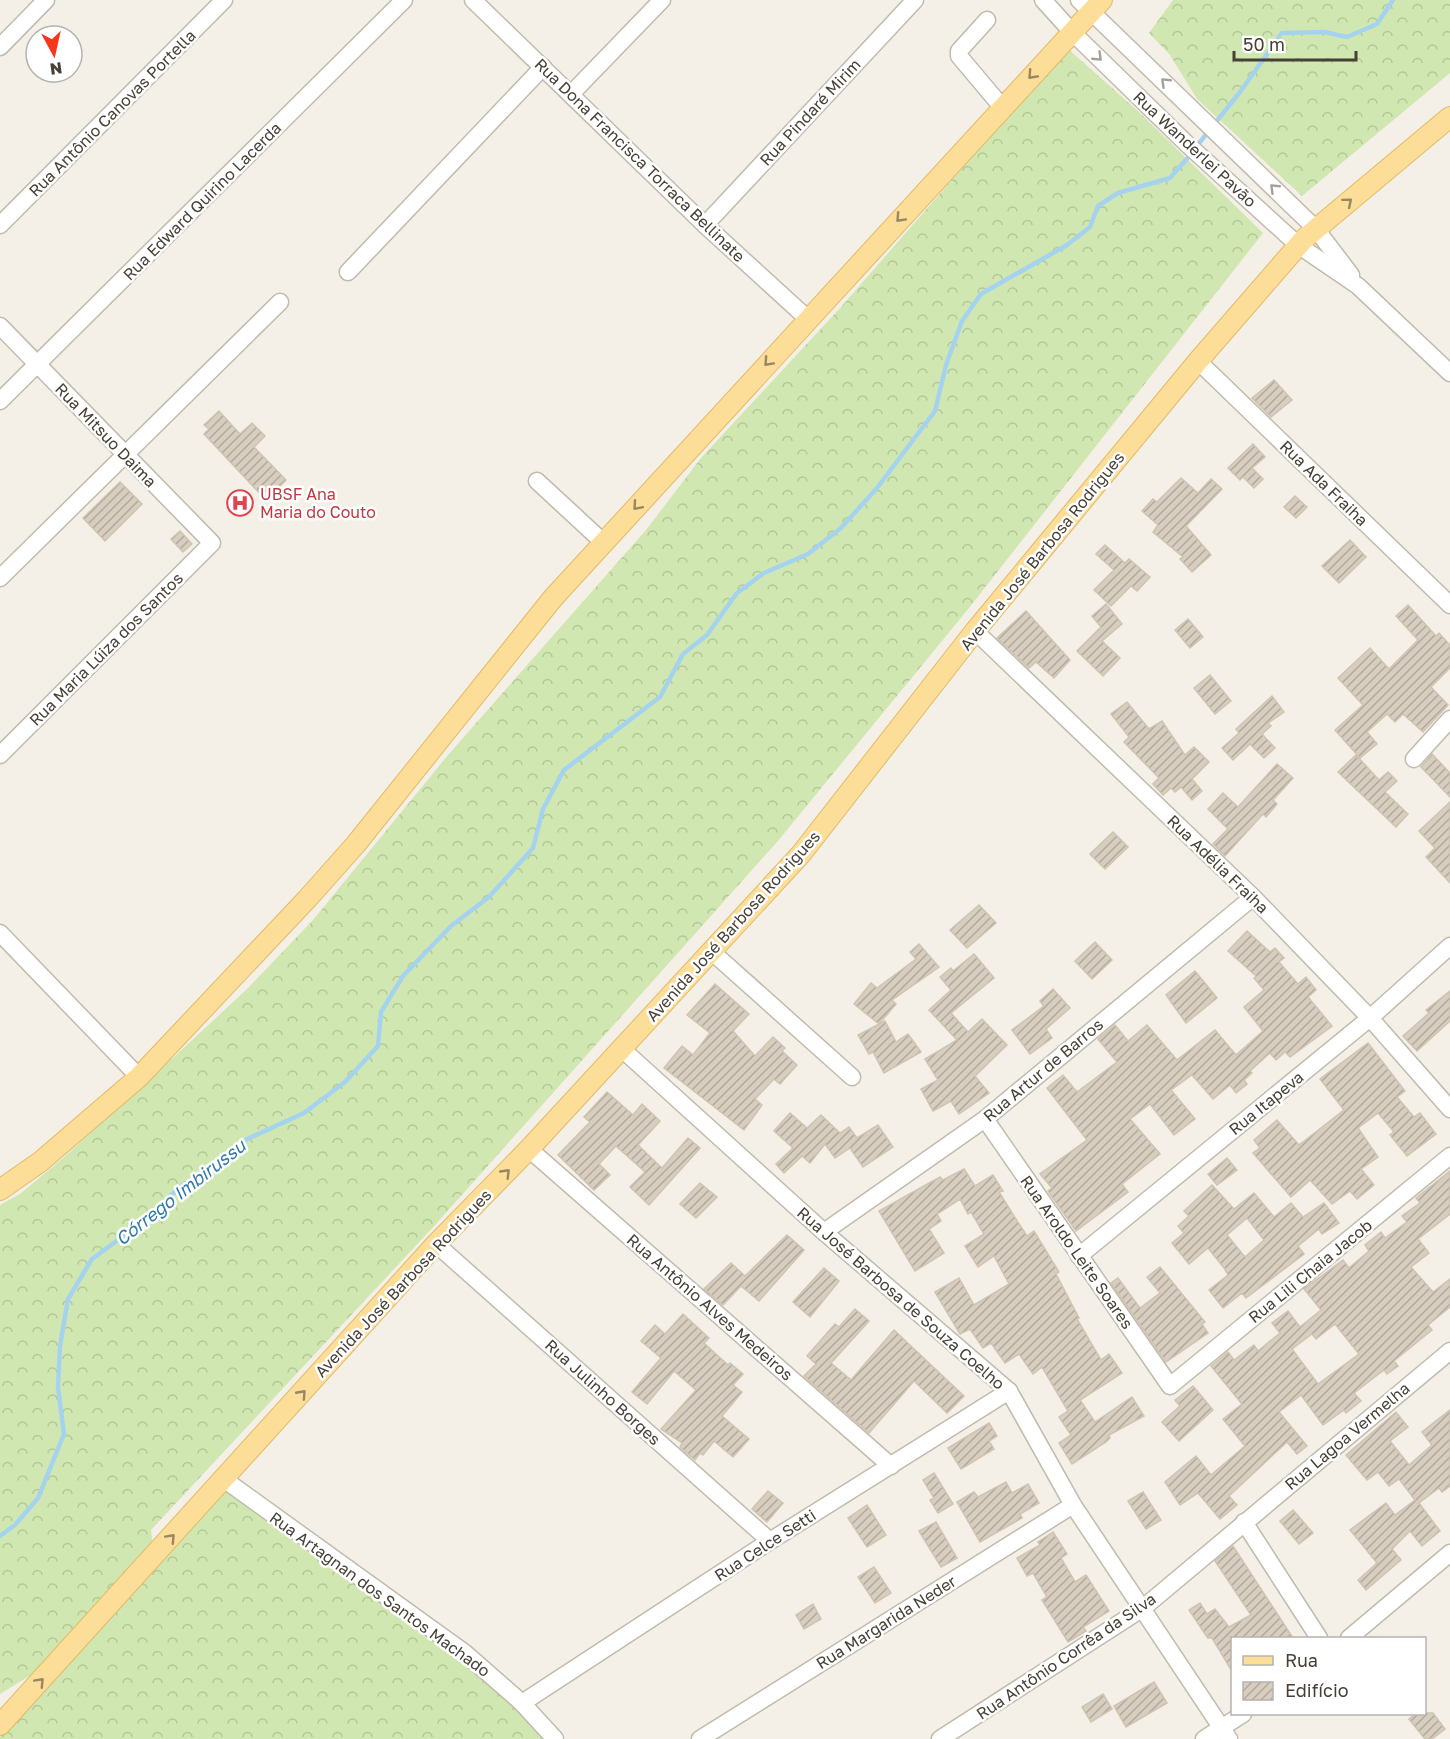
<svg xmlns="http://www.w3.org/2000/svg" width="1450" height="1739" font-family="'Golos Text',sans-serif">
<defs>
<pattern id="forest-crowns" width="20" height="18" patternUnits="userSpaceOnUse" patternTransform="scale(1.5)"><rect width="20" height="18" fill="#d0e7b1"/><path d="M2 6a3 3 0 1 1 6 0M12 15a3 3 0 1 1 6 0" fill="none" stroke="#b4c799"/></pattern>
<pattern id="building-hatch" width="6" height="6" patternUnits="userSpaceOnUse" patternTransform="scale(1.5)"><rect width="6" height="6" fill="#d8cec0"/><path d="M-1 1l2-2M0 6l6-6M5 7l2-2" fill="none" stroke="#b1a99d"/></pattern>
</defs>
<rect width="100%" height="100%" fill="#f4f0e8"/>
<g fill="url(#forest-crowns)">
<path d="M 1173,0 L 1450,0 L 1450,73 L 1302,196 L 1197,99 L 1170,55 L 1149,33 Z"/>
<path d="M 1067,48 L 1138,111 L 1263,233 L 969,608 L 777,842 L 435,1225 L 151,1530 L 154,1556 L 225,1480 L 465,1653 L 555,1739 L 0,1739 L 0,1725 L 49,1664 L 0,1694 L 0,1205 L 20,1194 L 63,1158 L 174,1057 L 247,989 L 313,920 L 448,755 L 646,530 L 701,458 L 841,307 Z"/>
</g>
<g fill="none" stroke-linecap="round" stroke-linejoin="round">
<g stroke="#a5d3ef" stroke-width="4.5">
<path d="M 1196,147 L 1240,92 L 1282,33 L 1324,32 L 1347,37 L 1377,24 L 1393,0"/>
<path d="M 0,1536 L 15,1525 L 38,1498 L 64,1434 L 58,1387 L 60,1346 L 68,1299 L 92,1259 L 144,1221 L 181,1186 L 216,1167 L 241,1142 L 304,1113 L 345,1082 L 378,1046 L 381,1012 L 403,976 L 451,926 L 489,897 L 533,848 L 543,809 L 564,770 L 660,697 L 683,654 L 707,635 L 737,593 L 764,573 L 808,554 L 841,528 L 877,488 L 935,411 L 946,365 L 962,321 L 981,294 L 1067,245 L 1090,227 L 1098,206 L 1118,193 L 1170,178 L 1191,154"/>
</g>
</g>
<g fill="url(#building-hatch)" stroke="#d0c3b0" stroke-width="1.5" fill-rule="evenodd">
<path d="M 1274,380 L 1292,400 L 1271,417 L 1252,398 Z"/>
<path d="M 219,411 L 240,434 L 252,423 L 265,436 L 254,447 L 286,480 L 266,500 L 204,434 L 209,429 L 204,425 Z"/>
<path d="M 1253,444 L 1265,457 L 1252,468 L 1263,479 L 1254,488 L 1243,477 L 1240,480 L 1228,468 Z"/>
<path d="M 1181,478 L 1198,493 L 1211,479 L 1222,489 L 1186,526 L 1211,555 L 1192,572 L 1180,559 L 1183,557 L 1153,532 L 1158,525 L 1142,511 L 1153,499 L 1157,502 Z"/>
<path d="M 120,482 L 142,504 L 105,541 L 83,518 Z"/>
<path d="M 1295,496 L 1307,507 L 1296,518 L 1284,507 Z"/>
<path d="M 180,531 L 192,544 L 183,552 L 171,539 Z"/>
<path d="M 1350,540 L 1366,557 L 1339,583 L 1322,566 Z"/>
<path d="M 1105,545 L 1125,563 L 1129,559 L 1150,577 L 1137,591 L 1131,586 L 1111,606 L 1094,590 L 1114,570 L 1096,554 Z"/>
<path d="M 1106,604 L 1122,624 L 1102,641 L 1120,658 L 1103,676 L 1077,651 L 1101,627 L 1092,616 Z"/>
<path d="M 1408,605 L 1436,636 L 1439,633 L 1450,645 L 1450,668 L 1431,687 L 1448,705 L 1423,732 L 1403,714 L 1395,722 L 1387,714 L 1367,732 L 1377,744 L 1360,758 L 1335,730 L 1363,705 L 1338,678 L 1370,648 L 1389,669 L 1418,640 L 1396,616 Z"/>
<path d="M 1026,611 L 1070,660 L 1054,678 L 1036,662 L 1029,668 L 997,638 Z"/>
<path d="M 1188,619 L 1203,637 L 1190,648 L 1175,630 Z"/>
<path d="M 1210,675 L 1231,701 L 1215,714 L 1194,688 Z"/>
<path d="M 1272,696 L 1284,712 L 1268,723 L 1271,726 L 1262,734 L 1275,748 L 1264,758 L 1250,744 L 1233,760 L 1222,748 L 1239,733 L 1236,729 Z"/>
<path d="M 1127,702 L 1149,729 L 1162,721 L 1185,755 L 1194,747 L 1209,762 L 1192,779 L 1202,791 L 1192,800 L 1181,787 L 1175,792 L 1171,788 L 1163,795 L 1153,784 L 1159,778 L 1124,742 L 1129,737 L 1111,714 Z"/>
<path d="M 1432,754 L 1450,773 L 1450,797 L 1421,767 Z"/>
<path d="M 1356,755 L 1379,780 L 1388,772 L 1397,781 L 1385,792 L 1408,814 L 1396,827 L 1338,772 Z"/>
<path d="M 1277,764 L 1293,778 L 1273,800 L 1277,804 L 1266,817 L 1263,814 L 1225,856 L 1213,844 L 1228,829 L 1208,809 L 1223,793 L 1238,807 Z"/>
<path d="M 1450,802 L 1450,883 L 1426,857 L 1435,848 L 1419,831 Z"/>
<path d="M 1113,832 L 1128,847 L 1105,869 L 1090,854 Z"/>
<path d="M 979,905 L 996,923 L 967,948 L 950,930 Z"/>
<path d="M 1247,931 L 1270,952 L 1275,948 L 1284,958 L 1279,962 L 1298,984 L 1306,977 L 1316,990 L 1308,997 L 1332,1026 L 1290,1057 L 1285,1052 L 1276,1060 L 1270,1053 L 1250,1071 L 1252,1073 L 1244,1080 L 1247,1084 L 1236,1093 L 1230,1085 L 1213,1099 L 1192,1075 L 1171,1090 L 1195,1119 L 1174,1135 L 1150,1104 L 1130,1119 L 1160,1154 L 1122,1184 L 1128,1192 L 1076,1231 L 1048,1191 L 1052,1188 L 1040,1174 L 1087,1140 L 1047,1088 L 1063,1075 L 1077,1092 L 1117,1062 L 1098,1039 L 1115,1025 L 1128,1041 L 1147,1025 L 1177,1060 L 1215,1030 L 1236,1055 L 1263,1031 L 1244,1007 L 1264,990 L 1254,978 L 1256,976 L 1228,951 Z"/>
<path d="M 1095,942 L 1112,960 L 1092,979 L 1075,961 Z"/>
<path d="M 919,944 L 939,967 L 892,1000 L 896,1004 L 879,1024 L 854,1004 L 871,983 L 877,988 L 916,959 L 910,952 Z"/>
<path d="M 974,954 L 994,978 L 951,1013 L 968,1032 L 982,1019 L 1007,1045 L 975,1076 L 989,1093 L 959,1114 L 951,1101 L 933,1111 L 921,1089 L 938,1080 L 925,1059 L 957,1040 L 929,1010 L 951,990 L 940,977 L 951,968 L 953,971 Z"/>
<path d="M 1195,971 L 1217,998 L 1186,1023 L 1166,995 Z"/>
<path d="M 715,984 L 749,1014 L 733,1031 L 755,1056 L 773,1037 L 785,1048 L 782,1051 L 797,1065 L 780,1084 L 774,1079 L 755,1099 L 762,1105 L 744,1130 L 664,1068 L 682,1046 L 693,1055 L 710,1033 L 687,1015 Z"/>
<path d="M 1053,989 L 1070,1008 L 1046,1029 L 1052,1038 L 1030,1054 L 1012,1030 L 1044,1006 L 1040,1001 Z"/>
<path d="M 1450,991 L 1450,1021 L 1417,1051 L 1403,1036 L 1429,1013 L 1426,1010 Z"/>
<path d="M 885,1021 L 896,1042 L 908,1034 L 921,1052 L 884,1073 L 873,1052 L 869,1054 L 858,1035 Z"/>
<path d="M 1368,1043 L 1405,1091 L 1397,1097 L 1414,1117 L 1420,1113 L 1436,1134 L 1407,1156 L 1390,1135 L 1394,1132 L 1378,1113 L 1358,1128 L 1378,1157 L 1361,1169 L 1374,1185 L 1357,1199 L 1350,1191 L 1332,1204 L 1310,1180 L 1291,1197 L 1253,1153 L 1260,1148 L 1254,1140 L 1277,1120 L 1299,1145 L 1344,1110 L 1320,1079 Z"/>
<path d="M 607,1092 L 633,1115 L 642,1104 L 660,1121 L 638,1145 L 662,1168 L 688,1138 L 700,1148 L 649,1205 L 630,1187 L 645,1172 L 616,1146 L 599,1164 L 610,1175 L 594,1190 L 558,1155 L 590,1122 L 584,1117 Z"/>
<path d="M 790,1113 L 807,1128 L 821,1115 L 840,1133 L 849,1127 L 857,1138 L 878,1125 L 893,1147 L 863,1167 L 850,1148 L 835,1158 L 825,1144 L 810,1163 L 802,1156 L 784,1173 L 776,1164 L 793,1148 L 774,1131 Z"/>
<path d="M 1227,1158 L 1237,1170 L 1217,1185 L 1208,1174 Z"/>
<path d="M 964,1169 L 975,1186 L 993,1175 L 1003,1191 L 999,1192 L 1014,1216 L 1027,1236 L 1034,1231 L 1059,1272 L 1056,1274 L 1079,1318 L 1077,1319 L 1101,1360 L 1109,1354 L 1122,1373 L 1080,1400 L 1095,1422 L 1132,1397 L 1144,1416 L 1109,1435 L 1110,1438 L 1106,1442 L 1072,1464 L 1059,1443 L 1071,1435 L 1059,1417 L 1068,1411 L 1042,1367 L 1033,1374 L 1019,1354 L 1005,1363 L 991,1343 L 983,1348 L 970,1329 L 960,1334 L 935,1292 L 959,1278 L 974,1305 L 1009,1284 L 994,1256 L 978,1267 L 965,1246 L 984,1234 L 971,1212 L 968,1214 L 960,1199 L 937,1214 L 941,1221 L 929,1229 L 944,1253 L 915,1271 L 879,1211 L 940,1177 L 943,1180 Z"/>
<path d="M 1450,1171 L 1450,1214 L 1418,1239 L 1429,1253 L 1411,1267 L 1433,1292 L 1450,1279 L 1450,1307 L 1428,1325 L 1432,1330 L 1394,1361 L 1398,1366 L 1387,1374 L 1384,1370 L 1354,1393 L 1361,1401 L 1346,1413 L 1344,1410 L 1323,1425 L 1301,1395 L 1279,1412 L 1307,1446 L 1297,1454 L 1287,1442 L 1229,1496 L 1237,1505 L 1220,1519 L 1198,1493 L 1180,1505 L 1165,1482 L 1196,1456 L 1211,1475 L 1245,1446 L 1223,1419 L 1242,1404 L 1211,1366 L 1228,1352 L 1234,1360 L 1254,1345 L 1258,1351 L 1280,1333 L 1272,1323 L 1288,1311 L 1300,1327 L 1321,1310 L 1304,1289 L 1343,1260 L 1349,1268 L 1369,1251 L 1365,1245 L 1381,1232 L 1385,1238 L 1407,1222 L 1402,1216 L 1420,1203 L 1416,1198 ZM 1335,1324 L 1359,1354 L 1318,1384 L 1292,1349 L 1312,1334 L 1316,1339 Z"/>
<path d="M 700,1183 L 717,1197 L 696,1218 L 680,1204 Z"/>
<path d="M 1212,1185 L 1234,1209 L 1254,1193 L 1274,1217 L 1291,1203 L 1303,1217 L 1324,1203 L 1339,1223 L 1322,1234 L 1319,1229 L 1298,1246 L 1304,1254 L 1246,1298 L 1242,1293 L 1223,1308 L 1209,1290 L 1228,1275 L 1224,1268 L 1208,1248 L 1189,1264 L 1172,1243 L 1184,1233 L 1178,1226 L 1189,1216 L 1184,1211 ZM 1247,1218 L 1264,1240 L 1245,1257 L 1227,1235 Z"/>
<path d="M 787,1235 L 804,1250 L 759,1301 L 741,1286 L 723,1305 L 704,1289 L 731,1263 L 745,1276 Z"/>
<path d="M 1160,1267 L 1205,1322 L 1202,1324 L 1208,1333 L 1166,1362 L 1111,1283 L 1118,1278 L 1140,1308 L 1160,1293 L 1147,1277 Z"/>
<path d="M 824,1268 L 839,1281 L 810,1317 L 793,1302 Z"/>
<path d="M 855,1309 L 869,1321 L 831,1363 L 851,1380 L 894,1330 L 964,1396 L 947,1413 L 914,1381 L 869,1433 L 804,1376 L 816,1364 L 807,1356 L 835,1324 L 839,1327 Z"/>
<path d="M 683,1314 L 709,1338 L 704,1343 L 728,1365 L 730,1363 L 743,1374 L 733,1385 L 742,1392 L 722,1416 L 749,1439 L 733,1457 L 714,1441 L 703,1455 L 700,1453 L 695,1460 L 680,1447 L 682,1443 L 661,1429 L 696,1390 L 674,1371 L 647,1404 L 632,1392 L 661,1358 L 641,1341 L 655,1325 L 665,1334 Z"/>
<path d="M 1193,1386 L 1213,1410 L 1179,1441 L 1162,1422 L 1180,1406 L 1175,1400 Z"/>
<path d="M 1450,1410 L 1450,1486 L 1442,1492 L 1439,1488 L 1419,1503 L 1440,1531 L 1422,1546 L 1410,1531 L 1392,1549 L 1401,1560 L 1366,1590 L 1358,1580 L 1377,1563 L 1350,1530 L 1386,1503 L 1395,1515 L 1415,1500 L 1399,1479 L 1389,1486 L 1378,1472 L 1367,1480 L 1346,1455 L 1396,1412 L 1408,1427 L 1390,1441 L 1409,1465 L 1432,1445 L 1422,1432 Z"/>
<path d="M 989,1423 L 997,1436 L 989,1441 L 994,1449 L 961,1469 L 948,1448 Z"/>
<path d="M 934,1473 L 953,1504 L 938,1513 L 930,1500 L 934,1498 L 923,1480 Z"/>
<path d="M 1006,1482 L 1012,1493 L 1028,1484 L 1039,1503 L 1020,1514 L 1022,1518 L 980,1542 L 957,1502 L 974,1492 L 978,1497 Z"/>
<path d="M 768,1491 L 783,1503 L 767,1522 L 752,1509 Z"/>
<path d="M 1143,1492 L 1161,1520 L 1146,1529 L 1128,1501 Z"/>
<path d="M 867,1505 L 886,1535 L 867,1547 L 848,1518 Z"/>
<path d="M 1293,1510 L 1313,1533 L 1299,1544 L 1280,1521 Z"/>
<path d="M 936,1522 L 957,1558 L 941,1567 L 919,1531 Z"/>
<path d="M 1053,1532 L 1067,1554 L 1061,1558 L 1075,1582 L 1086,1575 L 1109,1611 L 1083,1627 L 1086,1631 L 1068,1642 L 1042,1600 L 1047,1597 L 1033,1573 L 1027,1576 L 1017,1558 L 1040,1545 L 1038,1542 Z"/>
<path d="M 1233,1546 L 1293,1638 L 1233,1638 L 1233,1673 L 1212,1638 L 1208,1638 L 1210,1635 L 1207,1637 L 1189,1610 L 1200,1603 L 1207,1614 L 1215,1609 L 1229,1627 L 1251,1615 L 1215,1561 Z"/>
<path d="M 874,1567 L 891,1593 L 875,1603 L 858,1577 Z"/>
<path d="M 813,1604 L 821,1619 L 804,1629 L 796,1615 Z"/>
<path d="M 1154,1682 L 1167,1703 L 1126,1727 L 1114,1706 Z"/>
<path d="M 1103,1694 L 1112,1709 L 1091,1722 L 1082,1707 Z"/>
<path d="M 1416,1713 L 1433,1713 L 1445,1729 L 1432,1739 L 1425,1739 L 1409,1719 Z"/>
</g>
<g fill="none" stroke-linecap="round" stroke-linejoin="round">
<g stroke="#c2baad" stroke-width="19">
<g id="minor">
<path d="M 473,0 L 705,225 L 808,319"/>
<path d="M 1043,0 L 1072,32 L 1187,144 L 1298,245 L 1358,286 L 1450,373"/>
<path d="M 1079,0 L 1316,229 L 1351,275"/>
<path d="M 987,20 L 959,51 L 959,56 L 1002,107"/>
<path d="M 0,47 L 46,0"/>
<path d="M 572,93 L 662,0"/>
<path d="M 0,225 L 224,0"/>
<path d="M 705,225 L 915,0"/>
<path d="M 348,272 L 543,67"/>
<path d="M 0,326 L 212,543 L 0,755"/>
<path d="M 1198,361 L 1450,605"/>
<path d="M 0,401 L 404,0"/>
<path d="M 537,481 L 604,543"/>
<path d="M 0,578 L 280,302"/>
<path d="M 975,631 L 1253,897 L 1370,1018 L 1450,1109"/>
<path d="M 1414,759 L 1450,719"/>
<path d="M 0,933 L 139,1077"/>
<path d="M 711,951 L 852,1077"/>
<path d="M 622,1049 L 824,1232 L 1009,1391 L 1073,1505 L 1229,1739"/>
<path d="M 985,1119 L 1170,1386 L 1450,1156"/>
<path d="M 529,1149 L 891,1466"/>
<path d="M 824,1232 L 985,1119 L 1253,897"/>
<path d="M 436,1244 L 770,1541"/>
<path d="M 1079,1256 L 1370,1018 L 1450,946"/>
<path d="M 225,1480 L 465,1653 L 522,1703 L 555,1739"/>
<path d="M 1244,1522 L 1319,1638"/>
<path d="M 1349,1638 L 1450,1553"/>
<path d="M 522,1703 L 770,1541 L 1009,1391"/>
<path d="M 700,1739 L 1073,1505"/>
<path d="M 940,1739 L 1143,1608 L 1450,1351"/>
<path d="M 1204,1739 L 1243,1714"/>
</g>
</g>
<g stroke="#e2ba67" stroke-width="22">
<g id="major">
<path d="M 0,1190 L 40,1162 L 139,1077 L 308,898 L 356,844 L 553,598 L 1102,0"/>
<path d="M 0,1725 L 436,1244 L 529,1149 L 801,854 L 975,631 L 1198,361 L 1303,240 L 1450,117"/>
</g>
</g>
<use href="#minor" stroke="#fff" stroke-width="16"/>
<use href="#major" stroke="#fdde98" stroke-width="20"/>
</g>
<defs><path id="oneway-chevron" d="M-2-3.5L2.5 0L-2 3.5" fill="none" stroke-width="1.6" stroke-linecap="round" stroke-linejoin="round" transform="scale(1.5)"/></defs>
<g stroke="#a3a09a">
<use href="#oneway-chevron" transform="translate(1098 57) rotate(44)"/>
<use href="#oneway-chevron" transform="translate(1165 82) rotate(-136)"/>
<use href="#oneway-chevron" transform="translate(1274 188) rotate(-136)"/>
</g>
<g stroke="#998762">
<use href="#oneway-chevron" transform="translate(1032 75) rotate(133)"/>
<use href="#oneway-chevron" transform="translate(1348 202) rotate(-40)"/>
<use href="#oneway-chevron" transform="translate(900 218) rotate(133)"/>
<use href="#oneway-chevron" transform="translate(768 362) rotate(133)"/>
<use href="#oneway-chevron" transform="translate(637 506) rotate(131)"/>
<use href="#oneway-chevron" transform="translate(506 1173) rotate(-46)"/>
<use href="#oneway-chevron" transform="translate(302 1394) rotate(-48)"/>
<use href="#oneway-chevron" transform="translate(171 1538) rotate(-47)"/>
<use href="#oneway-chevron" transform="translate(40 1682) rotate(-47)"/>
</g>
<defs>
<g id="hospital-ring" transform="scale(1.35)"><circle r="9.5" fill="#fff" stroke="#e0444e" stroke-width="1.5"/><path d="M-5-5h3v3.5h4V-5h3V5h-3V1.5h-4V5h-3Z" fill="#e0444e"/></g>
</defs>
<g fill-rule="evenodd">
<use href="#hospital-ring" x="240" y="503"/>
</g>
<g text-anchor="middle" dominant-baseline="central" stroke-width="5" stroke-linejoin="round" paint-order="stroke">
<g font-size="16" fill="#474036" stroke="#fff">
<text transform="translate(810 112) rotate(-47)">Rua Pindaré Mirim</text>
<text transform="translate(112 113) rotate(-45)">Rua Antônio Canovas Portella</text>
<text transform="translate(1195 149) rotate(43)">Rua Wanderlei Pavão</text>
<text transform="translate(640 160) rotate(44)">Rua Dona Francisca Torraca Bellinate</text>
<text transform="translate(202 201) rotate(-45)">Rua Edward Quirino Lacerda</text>
<text transform="translate(106 435) rotate(46)">Rua Mitsuo Daima</text>
<text transform="translate(1324 483) rotate(44)">Rua Ada Fraiha</text>
<text transform="translate(1042 551) rotate(-51)">Avenida José Barbosa Rodrigues</text>
<text transform="translate(106 649) rotate(-45)">Rua Maria Lúiza dos Santos</text>
<text transform="translate(1218 864) rotate(44)">Rua Adélia Fraiha</text>
<text transform="translate(733 926) rotate(-48)">Avenida José Barbosa Rodrigues</text>
<text transform="translate(1043 1070) rotate(-40)">Rua Artur de Barros</text>
<text transform="translate(1266 1103) rotate(-39)">Rua Itapeva</text>
<text transform="translate(1077 1252) rotate(55)">Rua Aroldo Leite Soares</text>
<text transform="translate(1310 1271) rotate(-39)">Rua Lili Chaia Jacob</text>
<text transform="translate(403 1283) rotate(-47)">Avenida José Barbosa Rodrigues</text>
<text transform="translate(901 1298) rotate(41)">Rua José Barbosa de Souza Coelho</text>
<text transform="translate(710 1307) rotate(41)">Rua Antônio Alves Medeiros</text>
<text transform="translate(603 1392) rotate(42)">Rua Julinho Borges</text>
<text transform="translate(1347 1436) rotate(-40)">Rua Lagoa Vermelha</text>
<text transform="translate(765 1545) rotate(-33)">Rua Celce Setti</text>
<text transform="translate(380 1594) rotate(36)">Rua Artagnan dos Santos Machado</text>
<text transform="translate(886 1622) rotate(-32)">Rua Margarida Neder</text>
<text transform="translate(1066 1656) rotate(-34)">Rua Antônio Corrêa da Silva</text>
</g>
<g font-size="16" fill="#be3a42" stroke="#fff" text-anchor="start">
<text x="260" y="494">UBSF Ana<tspan x="260" dy="18">Maria do Couto</tspan></text>
</g>
<g font-size="18" font-style="italic" fill="#2e79aa" stroke="#fff">
<text transform="translate(180 1192) rotate(-38)">Córrego Imbirussu</text>
</g>
</g>
<rect x="1231" y="1637" width="195" height="78" fill="#ffffff" stroke="#b5b3af" stroke-width="1.5"/>
<rect x="1243" y="1656" width="30" height="9" fill="#fdde98" stroke="#b5b3af" stroke-width="1.5"/>
<text x="1285" y="1667" font-size="18" fill="#474036">Rua</text>
<rect x="1243" y="1682" width="30" height="18" fill="url(#building-hatch)" stroke="#b5b3af" stroke-width="1.5"/>
<text x="1285" y="1697" font-size="18" fill="#474036">Edifício</text>
<g transform="translate(54 54) rotate(172)"><circle r="28" fill="#ffffff" stroke="#b5b3af" stroke-width="1.5"/>
<path d="M0-4.5L10 22L0 15L-10 22Z" fill="#f7371b"/>
<text y="-9" font-size="16" font-weight="bold" text-anchor="middle" fill="#474036">N</text>
</g>
<path d="M1234 51v9h122v-9" fill="none" stroke="#474036" stroke-width="3"/>
<text x="1243" y="51" font-size="18" fill="#474036" stroke="#ffffff" stroke-width="4.5" paint-order="stroke">50 m</text>
</svg>
